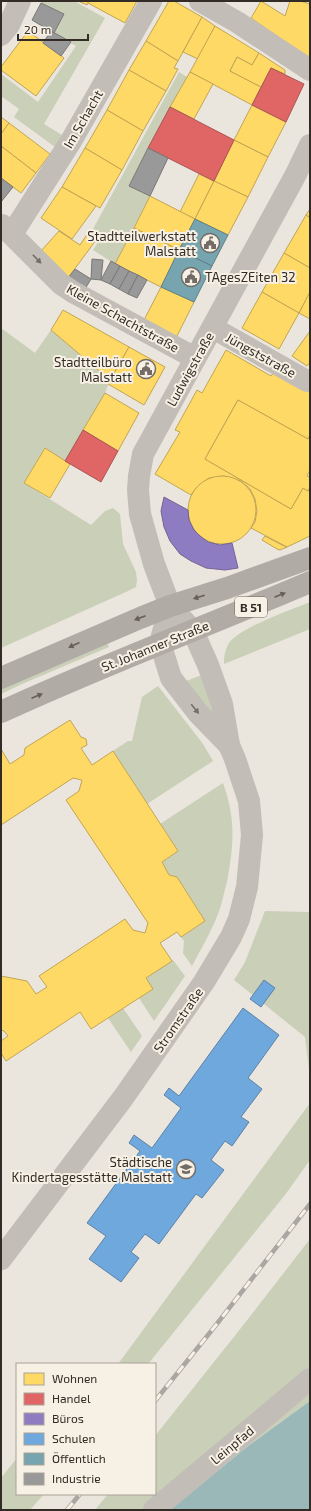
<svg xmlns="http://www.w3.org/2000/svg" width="311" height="1511" font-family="'Exo 2',sans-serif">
<rect width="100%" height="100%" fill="#eae5dd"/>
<g fill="#cacfb8">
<path d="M 42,1 L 74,1 L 105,18 L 44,124 L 62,135 L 55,147 L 14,117 L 19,109 L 1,96 L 1,74 L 38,102 L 76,46 L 54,33 L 64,14 L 41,3 Z"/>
<path d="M 179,72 L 187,77 L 129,185 L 150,196 L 115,264 L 93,250 L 102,236 L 93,229 Z"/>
<path d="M 1,328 L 35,353 L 51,330 L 110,380 L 105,393 L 65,461 L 44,449 L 24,483 L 91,525 L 105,511 L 113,508 L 120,514 L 123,544 L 136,572 L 137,581 L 136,587 L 128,591 L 1,648 Z"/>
<path d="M 310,602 L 310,629 L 224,664 C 224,656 225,650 229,643 C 241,627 291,610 310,602 Z"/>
<path d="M 106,640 L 109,647 L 22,684 L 1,694 L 1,686 Z"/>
<path d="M 202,675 L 216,721 L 186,681 Z"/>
<path d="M 158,686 L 203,744 L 213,761 L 147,804 L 113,751 L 128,741 L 132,741 L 142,697 Z"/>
<path d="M 223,783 C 236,820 234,844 227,882 C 224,892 222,904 218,914 C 211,932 201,949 192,966 L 183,953 L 184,941 L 181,937 L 205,921 L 177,877 L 169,875 L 162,862 L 178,851 L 160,824 Z"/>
<path d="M 265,911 L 310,912 L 310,1078 L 305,1037 L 234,980 L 245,962 Z"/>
<path d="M 173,960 L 185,976 L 154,1021 L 139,998 L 153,989 L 146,978 Z"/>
<path d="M 123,1008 L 142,1036 L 131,1052 L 108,1018 Z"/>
<path d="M 310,1103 L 310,1160 L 285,1195 L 148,1364 L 118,1364 Z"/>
<path d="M 310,1239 L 310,1401 L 248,1446 L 170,1510 L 95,1510 L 108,1494 L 155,1494 L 155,1436 L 241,1328 Z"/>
<path d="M 17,1458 L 17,1494 L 44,1494 L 30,1510 L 1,1510 L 1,1478 Z"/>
</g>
<path fill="#9bb8b9" d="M 310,1401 L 310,1510 L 170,1510 L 248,1446 Z"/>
<g fill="#ffd966" stroke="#c2a553">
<path d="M 78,1 L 89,1 L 87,5 Z"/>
<path d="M 89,1 L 137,1 L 125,23 L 88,3 Z"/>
<path d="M 169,1 L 174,1 L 202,17 L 178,61 L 146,41 Z"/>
<path d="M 261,1 L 285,16 L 290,1 L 300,1 L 310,4 L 310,56 L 307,57 L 251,18 Z"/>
<path d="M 202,17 L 215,26 L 198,59 L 183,52 Z"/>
<path d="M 215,26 L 259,53 L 252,65 L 237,57 L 230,71 L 261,87 L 252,105 L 190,72 Z"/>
<path d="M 28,31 L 64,58 L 36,96 L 1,70 L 1,67 Z"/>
<path d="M 146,41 L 178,61 L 174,68 L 178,69 L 166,91 L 129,70 Z"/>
<path d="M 259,53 L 285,70 L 285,74 L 271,68 L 261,87 L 230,71 L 237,57 L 252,65 Z"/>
<path d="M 129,70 L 166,91 L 143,131 L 107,110 Z"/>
<path d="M 190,72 L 213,84 L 194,119 L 170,107 Z"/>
<path d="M 252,105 L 286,122 L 268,157 L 234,140 Z"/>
<path d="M 107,110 L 143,131 L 122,170 L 85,148 Z"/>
<path d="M 1,117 L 9,123 L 1,134 Z"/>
<path d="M 9,123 L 50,154 L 36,173 L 1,146 L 1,134 Z"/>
<path d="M 234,140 L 268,157 L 248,197 L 214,181 Z"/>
<path d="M 1,146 L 36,173 L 21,193 L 1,178 Z"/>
<path d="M 85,148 L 122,170 L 100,208 L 62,187 Z"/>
<path d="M 199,174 L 214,181 L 195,219 L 180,212 Z"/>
<path d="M 214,181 L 248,197 L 228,235 L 195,219 Z"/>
<path d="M 62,187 L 96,206 L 72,239 L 41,218 Z"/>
<path d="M 150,196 L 195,219 L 179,250 L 134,228 Z"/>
<path d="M 310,209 L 310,218 L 306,215 Z"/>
<path d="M 306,215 L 310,218 L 310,268 L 284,253 Z"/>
<path d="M 134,228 L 179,250 L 161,287 L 115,264 Z"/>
<path d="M 90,230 L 99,236 L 68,278 L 40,252 L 59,231 L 80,245 Z"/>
<path d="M 284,253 L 310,268 L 310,292 L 299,313 L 262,292 Z"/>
<path d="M 161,287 L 194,302 L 176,338 L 143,322 Z"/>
<path d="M 262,292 L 299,313 L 279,349 L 242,328 Z"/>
<path d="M 310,292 L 310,319 L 299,313 Z"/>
<path d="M 63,310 L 129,347 L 110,380 L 51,330 Z"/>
<path d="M 310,331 L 310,362 L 307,366 L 292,356 Z"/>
<path d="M 129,347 L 165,367 L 144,405 L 108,384 Z"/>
<path d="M 226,350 L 271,376 L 274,372 L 310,392 L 310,435 L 308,439 L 238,400 L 205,459 L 291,509 L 303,488 L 308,491 L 310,487 L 310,536 L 287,547 L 251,528 L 255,522 L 257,511 L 255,499 L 250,489 L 241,481 L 232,478 L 224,476 L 209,478 L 197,487 L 191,495 L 155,474 L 180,432 L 175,430 L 197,390 L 202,393 Z"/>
<path d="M 105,393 L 139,413 L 118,451 L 83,430 Z"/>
<path d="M 238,400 L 308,439 L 310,435 L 310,470 L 307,476 L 310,477 L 310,487 L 308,491 L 303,488 L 291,509 L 205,459 Z"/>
<path d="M 45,448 L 70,464 L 50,498 L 24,483 Z"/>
<circle cx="222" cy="510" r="34"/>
<path d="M 265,536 L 282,545 L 287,547 L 280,550 L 277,549 L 262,540 Z"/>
<path d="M 70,720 L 81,737 L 86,739 L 87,745 L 81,748 L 92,765 L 113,751 L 178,851 L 162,862 L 169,875 L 177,877 L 205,921 L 181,937 L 177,932 L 160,943 L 172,961 L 146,978 L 153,989 L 91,1029 L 80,1012 L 6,1061 L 1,1053 L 1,1041 L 8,1036 L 4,1031 L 1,1030 L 1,976 L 27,981 L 36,994 L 47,987 L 39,976 L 125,919 L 133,930 L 145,933 L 148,923 L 66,800 L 79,791 L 82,780 L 73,778 L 1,825 L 1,749 L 10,764 L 24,755 L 25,748 Z"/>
</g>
<g fill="#e06666" stroke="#ac5453">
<path d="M 271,68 L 304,84 L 286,122 L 252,105 Z"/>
<path d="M 170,107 L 234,140 L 214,181 L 148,148 Z"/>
<path d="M 83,430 L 118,451 L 101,482 L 65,461 Z"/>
</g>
<path fill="#8e7cc3" stroke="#736494" d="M 164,497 L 188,510 L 189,520 L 194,530 L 200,536 L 208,542 L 220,545 L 232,543 L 238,568 L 225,570 L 206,568 L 191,561 L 180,554 L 170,541 L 164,527 L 161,511 Z"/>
<g fill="#6fa8dc" stroke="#5d82a5">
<path d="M 264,980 L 275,988 L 261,1007 L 250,999 Z"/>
<path d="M 243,1008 L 279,1035 L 248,1078 L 262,1089 L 241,1117 L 249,1122 L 232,1146 L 225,1141 L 211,1160 L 224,1170 L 202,1198 L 196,1194 L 159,1244 L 145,1234 L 131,1252 L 139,1258 L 121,1282 L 89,1259 L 106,1236 L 87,1223 L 140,1151 L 129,1143 L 134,1135 L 152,1148 L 181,1108 L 164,1095 L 169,1088 L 179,1096 Z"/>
</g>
<g fill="#76a5af" stroke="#628086">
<path d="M 195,219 L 228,235 L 212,266 L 179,250 Z"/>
<path d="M 179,250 L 212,266 L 194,302 L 161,287 Z"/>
</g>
<g fill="#999" stroke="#7a7876">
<path d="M 41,3 L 64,14 L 54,33 L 32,20 Z"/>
<path d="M 51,31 L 71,42 L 61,56 L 43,43 Z"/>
<path d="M 148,148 L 168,158 L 150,196 L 129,186 Z"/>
<path d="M 1,178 L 13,187 L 1,202 Z"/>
<path d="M 92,259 L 103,260 L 101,280 L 91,279 Z"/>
<path d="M 111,261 L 120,266 L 110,284 L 101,280 Z"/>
<path d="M 120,266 L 129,271 L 119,289 L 110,284 Z"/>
<path d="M 75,269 L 91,279 L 85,289 L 68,278 Z"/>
<path d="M 129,271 L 138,275 L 128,294 L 119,289 Z"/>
<path d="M 138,275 L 147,280 L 137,298 L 128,294 Z"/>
</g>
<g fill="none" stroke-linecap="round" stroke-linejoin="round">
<g stroke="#c2bdb7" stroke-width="22">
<path d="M 200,1 L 237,22 L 310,70"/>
<path d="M 1,35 L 9,25 L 20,1"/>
<path d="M 2,225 L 61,284 L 73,292 L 195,358"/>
<path d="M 12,234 L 71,141 L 151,1"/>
<path d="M 213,328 L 307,381 L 310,381"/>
<path d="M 170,606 L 160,643 L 171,678 L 198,713 L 229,745"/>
<path d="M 1,1259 L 123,1098 L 204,982 L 231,937 L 239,919 L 247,887 L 252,835 L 249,801 L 235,759 L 229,745 L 222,704 L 208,665 L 193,631 L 170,606 L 154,564 L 140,514 L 138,490 L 139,476 L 143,454 L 154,434 L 295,176 L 310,145"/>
<path d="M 154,1510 L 310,1379"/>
</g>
<g stroke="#b1aba6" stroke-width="22">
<path d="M 1,678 L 140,618 L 170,606 L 227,588 L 310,558"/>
<path d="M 1,712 C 103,665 207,626 310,582"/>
</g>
<g stroke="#aaa6a1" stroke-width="4.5">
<g id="rail">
<path d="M 155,1401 L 216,1325 L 310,1204"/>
<path d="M 67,1510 L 80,1494"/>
</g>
</g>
<use href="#rail" stroke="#f7f0e4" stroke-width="3" stroke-dasharray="9" stroke-linecap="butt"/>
</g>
<defs><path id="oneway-solid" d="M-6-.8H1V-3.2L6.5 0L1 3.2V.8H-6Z"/></defs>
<g fill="#736d67">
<use href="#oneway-solid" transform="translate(37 259) rotate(46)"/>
<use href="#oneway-solid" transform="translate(195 709) rotate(51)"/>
</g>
<g fill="#655e59">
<use href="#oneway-solid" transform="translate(280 595) rotate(-23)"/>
<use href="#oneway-solid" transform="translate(199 597) rotate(163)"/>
<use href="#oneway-solid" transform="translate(140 618) rotate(159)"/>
<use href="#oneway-solid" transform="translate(74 645) rotate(156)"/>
<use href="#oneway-solid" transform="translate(37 696) rotate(-23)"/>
</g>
<defs>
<g id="civic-ring" transform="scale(1)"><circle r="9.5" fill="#f7f0e4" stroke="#736c66" stroke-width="1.5"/><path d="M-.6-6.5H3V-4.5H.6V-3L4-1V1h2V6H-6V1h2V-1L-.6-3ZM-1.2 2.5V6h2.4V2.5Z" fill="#736c66"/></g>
<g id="school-ring" transform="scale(1)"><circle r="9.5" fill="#f7f0e4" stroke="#736c66" stroke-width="1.5"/><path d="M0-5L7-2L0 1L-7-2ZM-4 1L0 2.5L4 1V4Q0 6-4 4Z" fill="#736c66"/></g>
</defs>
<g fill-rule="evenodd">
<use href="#civic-ring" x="210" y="243"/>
<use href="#civic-ring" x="191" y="277"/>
<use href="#civic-ring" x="146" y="369"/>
<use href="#school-ring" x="186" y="1169"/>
</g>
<g text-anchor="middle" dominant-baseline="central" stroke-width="4" stroke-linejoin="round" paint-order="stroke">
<rect fill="#f7f0e4" stroke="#6e665f" stroke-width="1" x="235" y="597" width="32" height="20" rx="3"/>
<g font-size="12" font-weight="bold" fill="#332b26">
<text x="251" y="607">B 51</text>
</g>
<g font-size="13" fill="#332b26" stroke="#f7f0e4">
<text transform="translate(83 119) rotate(-60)">Im Schacht</text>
<text transform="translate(123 318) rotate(29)">Kleine Schachtstraße</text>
<text transform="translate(261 355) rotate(29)">Jüngststraße</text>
<text transform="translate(190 369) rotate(-61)">Ludwigstraße</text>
<text transform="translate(155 646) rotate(-22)">St. Johanner Straße</text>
<text transform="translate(178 1020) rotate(-55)">Stromstraße</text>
<text transform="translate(232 1445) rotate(-40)">Leinpfad</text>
</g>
<g font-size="13" fill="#332b26" stroke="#f7f0e4" text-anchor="end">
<text x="196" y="236">Stadtteilwerkstatt<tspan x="196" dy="15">Malstatt</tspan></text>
<text x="205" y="277" text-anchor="start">TAgesZEiten 32</text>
<text x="132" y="362">Stadtteilbüro<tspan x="132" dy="15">Malstatt</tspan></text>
<text x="172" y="1162">Städtische<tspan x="172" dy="15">Kindertagesstätte Malstatt</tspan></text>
</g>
</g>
<rect width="311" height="1511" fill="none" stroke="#332b26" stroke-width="4"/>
<rect x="16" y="1363" width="140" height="132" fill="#f7f0e4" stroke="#a9a198"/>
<rect x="24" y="1373" width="20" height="12" fill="#ffd966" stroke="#a9a198"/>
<text x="52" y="1383" font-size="12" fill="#332b26">Wohnen</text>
<rect x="24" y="1393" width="20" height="12" fill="#e06666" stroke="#a9a198"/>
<text x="52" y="1403" font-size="12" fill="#332b26">Handel</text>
<rect x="24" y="1413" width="20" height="12" fill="#8e7cc3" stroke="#a9a198"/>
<text x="52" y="1423" font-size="12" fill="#332b26">Büros</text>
<rect x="24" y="1433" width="20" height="12" fill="#6fa8dc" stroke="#a9a198"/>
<text x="52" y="1443" font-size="12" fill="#332b26">Schulen</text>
<rect x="24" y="1453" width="20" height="12" fill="#76a5af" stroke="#a9a198"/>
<text x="52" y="1463" font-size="12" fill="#332b26">Öffentlich</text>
<rect x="24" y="1473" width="20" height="12" fill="#999999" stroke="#a9a198"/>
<text x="52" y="1483" font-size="12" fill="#332b26">Industrie</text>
<path d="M18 34v6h70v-6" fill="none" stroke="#332b26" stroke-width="2"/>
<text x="24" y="34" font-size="12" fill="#332b26" stroke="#f7f0e4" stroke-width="3" paint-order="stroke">20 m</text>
</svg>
